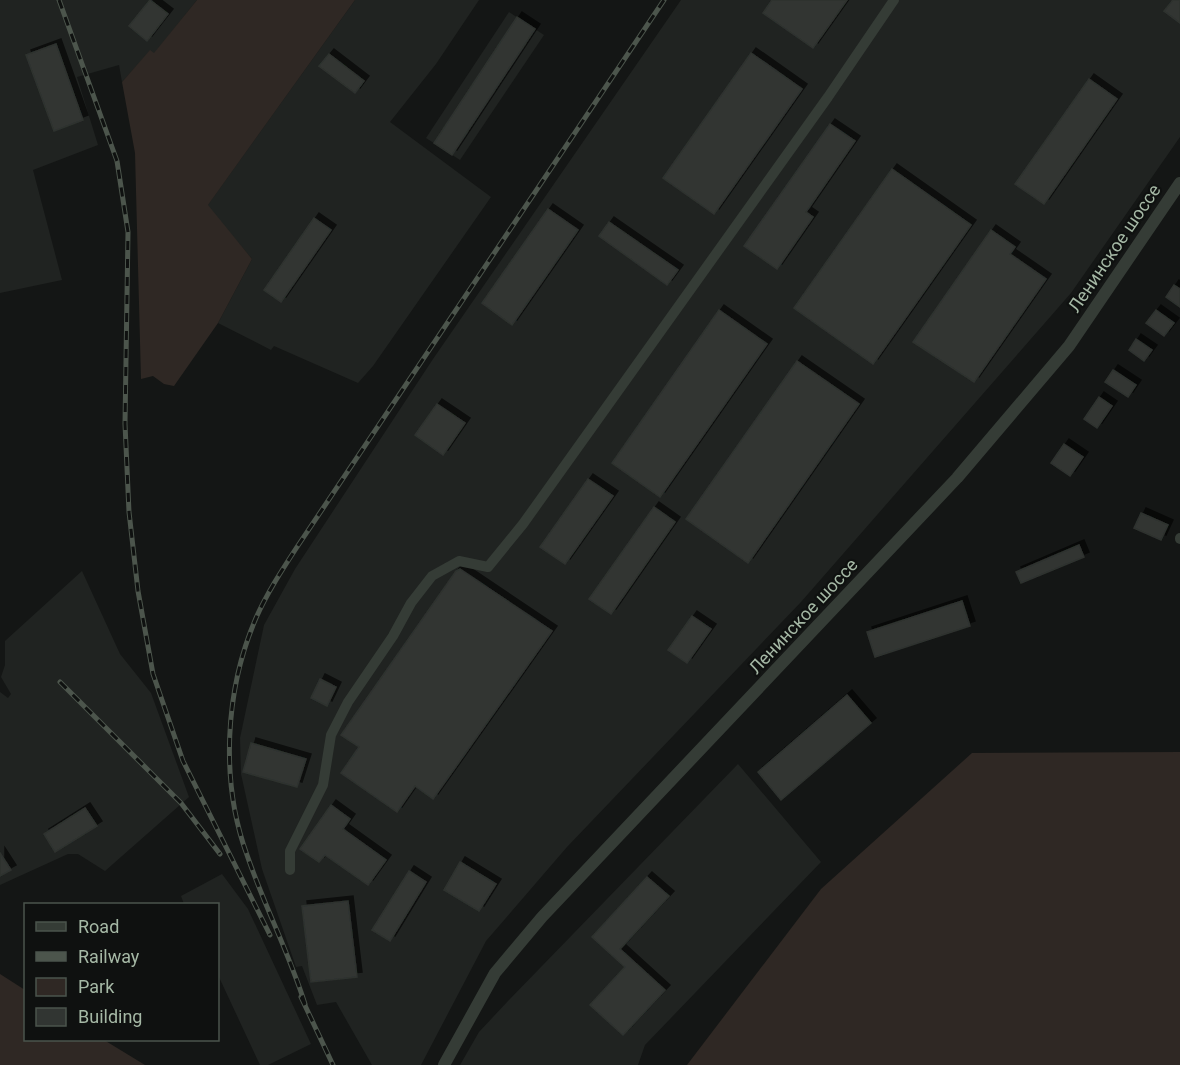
<svg xmlns="http://www.w3.org/2000/svg" width="1180" height="1065" font-family="Roboto,sans-serif">
<defs>
<filter id="shadow"><feDropShadow dx="5" dy="-5" stdDeviation="0" flood-color="#0009"/></filter>
</defs>
<rect width="100%" height="100%" fill="#141615"/>
<g fill="#202321">
<path d="M 0,0 L 197,0 L 154,54 L 150,51 L 122,82 L 119,65 L 77,77 L 98,145 L 33,170 L 62,280 L 0,293 Z"/>
<path d="M 355,0 L 479,0 L 436,64 L 390,122 L 491,197 L 373,366 L 358,383 L 274,346 L 271,350 L 218,323 L 252,259 L 207,206 Z"/>
<path d="M 681,0 L 1180,0 L 1180,137 L 1071,293 L 801,602 L 567,847 L 486,941 L 421,1065 L 372,1065 L 336,1002 L 317,1005 L 302,966 L 296,967 L 262,869 L 241,774 L 240,738 L 264,625 L 295,569 L 433,359 Z"/>
<path d="M 509,12 L 544,35 L 460,160 L 426,138 Z"/>
<path d="M 82,571 L 120,654 L 151,693 L 189,797 L 105,871 L 78,854 L 68,854 L 0,885 L 0,692 L 8,698 L 11,694 L 1,677 L 5,665 L 5,641 Z"/>
<path d="M 738,764 L 821,862 L 645,1045 L 638,1065 L 460,1065 L 479,1032 L 508,1001 Z"/>
<path d="M 222,874 L 248,909 L 311,1044 L 268,1065 L 260,1065 L 218,975 L 218,904 L 184,904 L 181,896 Z"/>
</g>
<g fill="#2f2824">
<path d="M 197,0 L 355,0 L 208,205 L 252,259 L 218,323 L 174,386 L 164,384 L 153,376 L 141,379 L 135,153 L 122,82 L 150,50 L 154,53 Z"/>
<path d="M 1180,752 L 1180,1065 L 687,1065 L 821,889 L 972,753 Z"/>
<path d="M 0,974 L 25,990 L 26,1040 L 104,1040 L 145,1065 L 0,1065 Z"/>
</g>
<g fill="#313532" stroke="#2e322f" stroke-width="1.5" filter="url(#shadow)">
<path d="M 150,0 L 168,14 L 147,41 L 129,26 Z"/>
<path d="M 772,0 L 847,0 L 813,48 L 763,13 Z"/>
<path d="M 1173,0 L 1180,0 L 1180,23 L 1164,11 Z"/>
<path d="M 517,17 L 535,29 L 452,155 L 434,143 Z"/>
<path d="M 56,44 L 83,120 L 54,131 L 26,55 Z"/>
<path d="M 751,53 L 802,89 L 714,214 L 663,178 Z"/>
<path d="M 329,54 L 364,81 L 355,93 L 319,66 Z"/>
<path d="M 1089,79 L 1117,99 L 1044,204 L 1015,184 Z"/>
<path d="M 830,124 L 855,141 L 806,212 L 813,217 L 777,269 L 744,246 Z"/>
<path d="M 892,169 L 971,225 L 873,364 L 794,308 Z"/>
<path d="M 548,209 L 578,230 L 512,325 L 482,303 Z"/>
<path d="M 314,218 L 331,230 L 281,302 L 264,290 Z"/>
<path d="M 609,222 L 678,270 L 667,285 L 599,236 Z"/>
<path d="M 991,230 L 1015,247 L 1010,254 L 1046,279 L 974,382 L 913,342 Z"/>
<path d="M 1174,285 L 1180,289 L 1180,307 L 1166,297 Z"/>
<path d="M 719,310 L 767,344 L 660,497 L 612,463 Z"/>
<path d="M 1156,310 L 1174,323 L 1164,336 L 1146,323 Z"/>
<path d="M 1136,339 L 1152,350 L 1144,361 L 1129,350 Z"/>
<path d="M 797,361 L 859,404 L 748,563 L 686,519 Z"/>
<path d="M 1113,370 L 1136,385 L 1128,397 L 1105,382 Z"/>
<path d="M 1099,397 L 1112,406 L 1097,428 L 1084,419 Z"/>
<path d="M 437,404 L 465,423 L 443,455 L 415,435 Z"/>
<path d="M 1064,444 L 1083,457 L 1070,476 L 1051,463 Z"/>
<path d="M 588,479 L 613,496 L 565,564 L 540,547 Z"/>
<path d="M 654,507 L 675,522 L 611,614 L 589,599 Z"/>
<path d="M 1141,513 L 1168,525 L 1161,540 L 1134,528 Z"/>
<path d="M 1079,545 L 1084,557 L 1021,583 L 1016,572 Z"/>
<path d="M 460,569 L 552,631 L 433,799 L 415,786 L 397,812 L 341,773 L 359,747 L 341,735 L 456,571 Z"/>
<path d="M 962,601 L 970,626 L 875,657 L 867,632 Z"/>
<path d="M 692,616 L 711,629 L 687,663 L 668,650 Z"/>
<path d="M 320,679 L 336,687 L 327,706 L 311,698 Z"/>
<path d="M 847,695 L 871,723 L 781,800 L 758,772 Z"/>
<path d="M 251,743 L 306,759 L 297,787 L 243,772 Z"/>
<path d="M 331,805 L 350,819 L 343,829 L 386,860 L 368,885 L 325,855 L 319,862 L 300,849 Z"/>
<path d="M 85,808 L 97,826 L 55,852 L 44,834 Z"/>
<path d="M 0,853 L 11,870 L 0,876 Z"/>
<path d="M 460,862 L 496,884 L 479,911 L 444,890 Z"/>
<path d="M 409,871 L 426,882 L 390,941 L 372,930 Z"/>
<path d="M 647,877 L 669,896 L 620,949 L 665,990 L 623,1035 L 590,1005 L 625,967 L 592,937 Z"/>
<path d="M 348,901 L 357,977 L 311,982 L 302,906 Z"/>
</g>
<g fill="none" stroke-linecap="round" stroke-linejoin="round">
<g stroke="#353c36" stroke-width="10">
<path d="M 1180,539 L 1180,538"/>
<path d="M 290,870 L 290,851 L 323,785 L 331,735 L 348,702 L 393,636 L 411,603 L 432,576 L 459,561 L 488,567 L 523,524 L 828,97 L 894,0"/>
</g>
<path stroke="#353c36" stroke-width="12" d="M 444,1065 L 495,973 L 542,917 L 957,478 L 1069,346 L 1180,183"/>
<g stroke="#4c554c" stroke-width="5">
<g id="rail">
<path d="M 59,0 L 117,161 L 128,232 L 125,424 L 129,512 L 138,591 L 153,674 L 183,761 L 270,935"/>
<path d="M 60,682 L 181,803 L 220,854"/>
<path d="M 301,997 L 333,1065"/>
<path d="M 305,1004 C 289,953 264,905 247,855 C 220,781 225,690 256,618 C 267,593 282,570 297,547 L 664,0"/>
</g>
</g>
<use href="#rail" stroke="#0f1110" stroke-width="3" stroke-dasharray="9" stroke-linecap="butt"/>
</g>
<g text-anchor="middle" dominant-baseline="central" stroke-width="4.5" stroke-linejoin="round" paint-order="stroke">
<g font-size="18" fill="#a5b8a5" stroke="#0f1110">
<text transform="translate(1114 248) rotate(-56)">Ленинское шоссе</text>
<text transform="translate(803 616) rotate(-47)">Ленинское шоссе</text>
</g>
</g>
<rect x="24" y="903" width="195" height="138" fill="#0f1110" stroke="#4b544c" stroke-width="1.5"/>
<rect x="36" y="922" width="30" height="9" fill="#353c36" stroke="#4b544c" stroke-width="1.5"/>
<text x="78" y="933" font-size="18" fill="#a5b8a5">Road</text>
<rect x="36" y="952" width="30" height="9" fill="#4c554c" stroke="#4b544c" stroke-width="1.5"/>
<text x="78" y="963" font-size="18" fill="#a5b8a5">Railway</text>
<rect x="36" y="978" width="30" height="18" fill="#2f2824" stroke="#4b544c" stroke-width="1.5"/>
<text x="78" y="993" font-size="18" fill="#a5b8a5">Park</text>
<rect x="36" y="1008" width="30" height="18" fill="#313532" stroke="#4b544c" stroke-width="1.5"/>
<text x="78" y="1023" font-size="18" fill="#a5b8a5">Building</text>
</svg>
